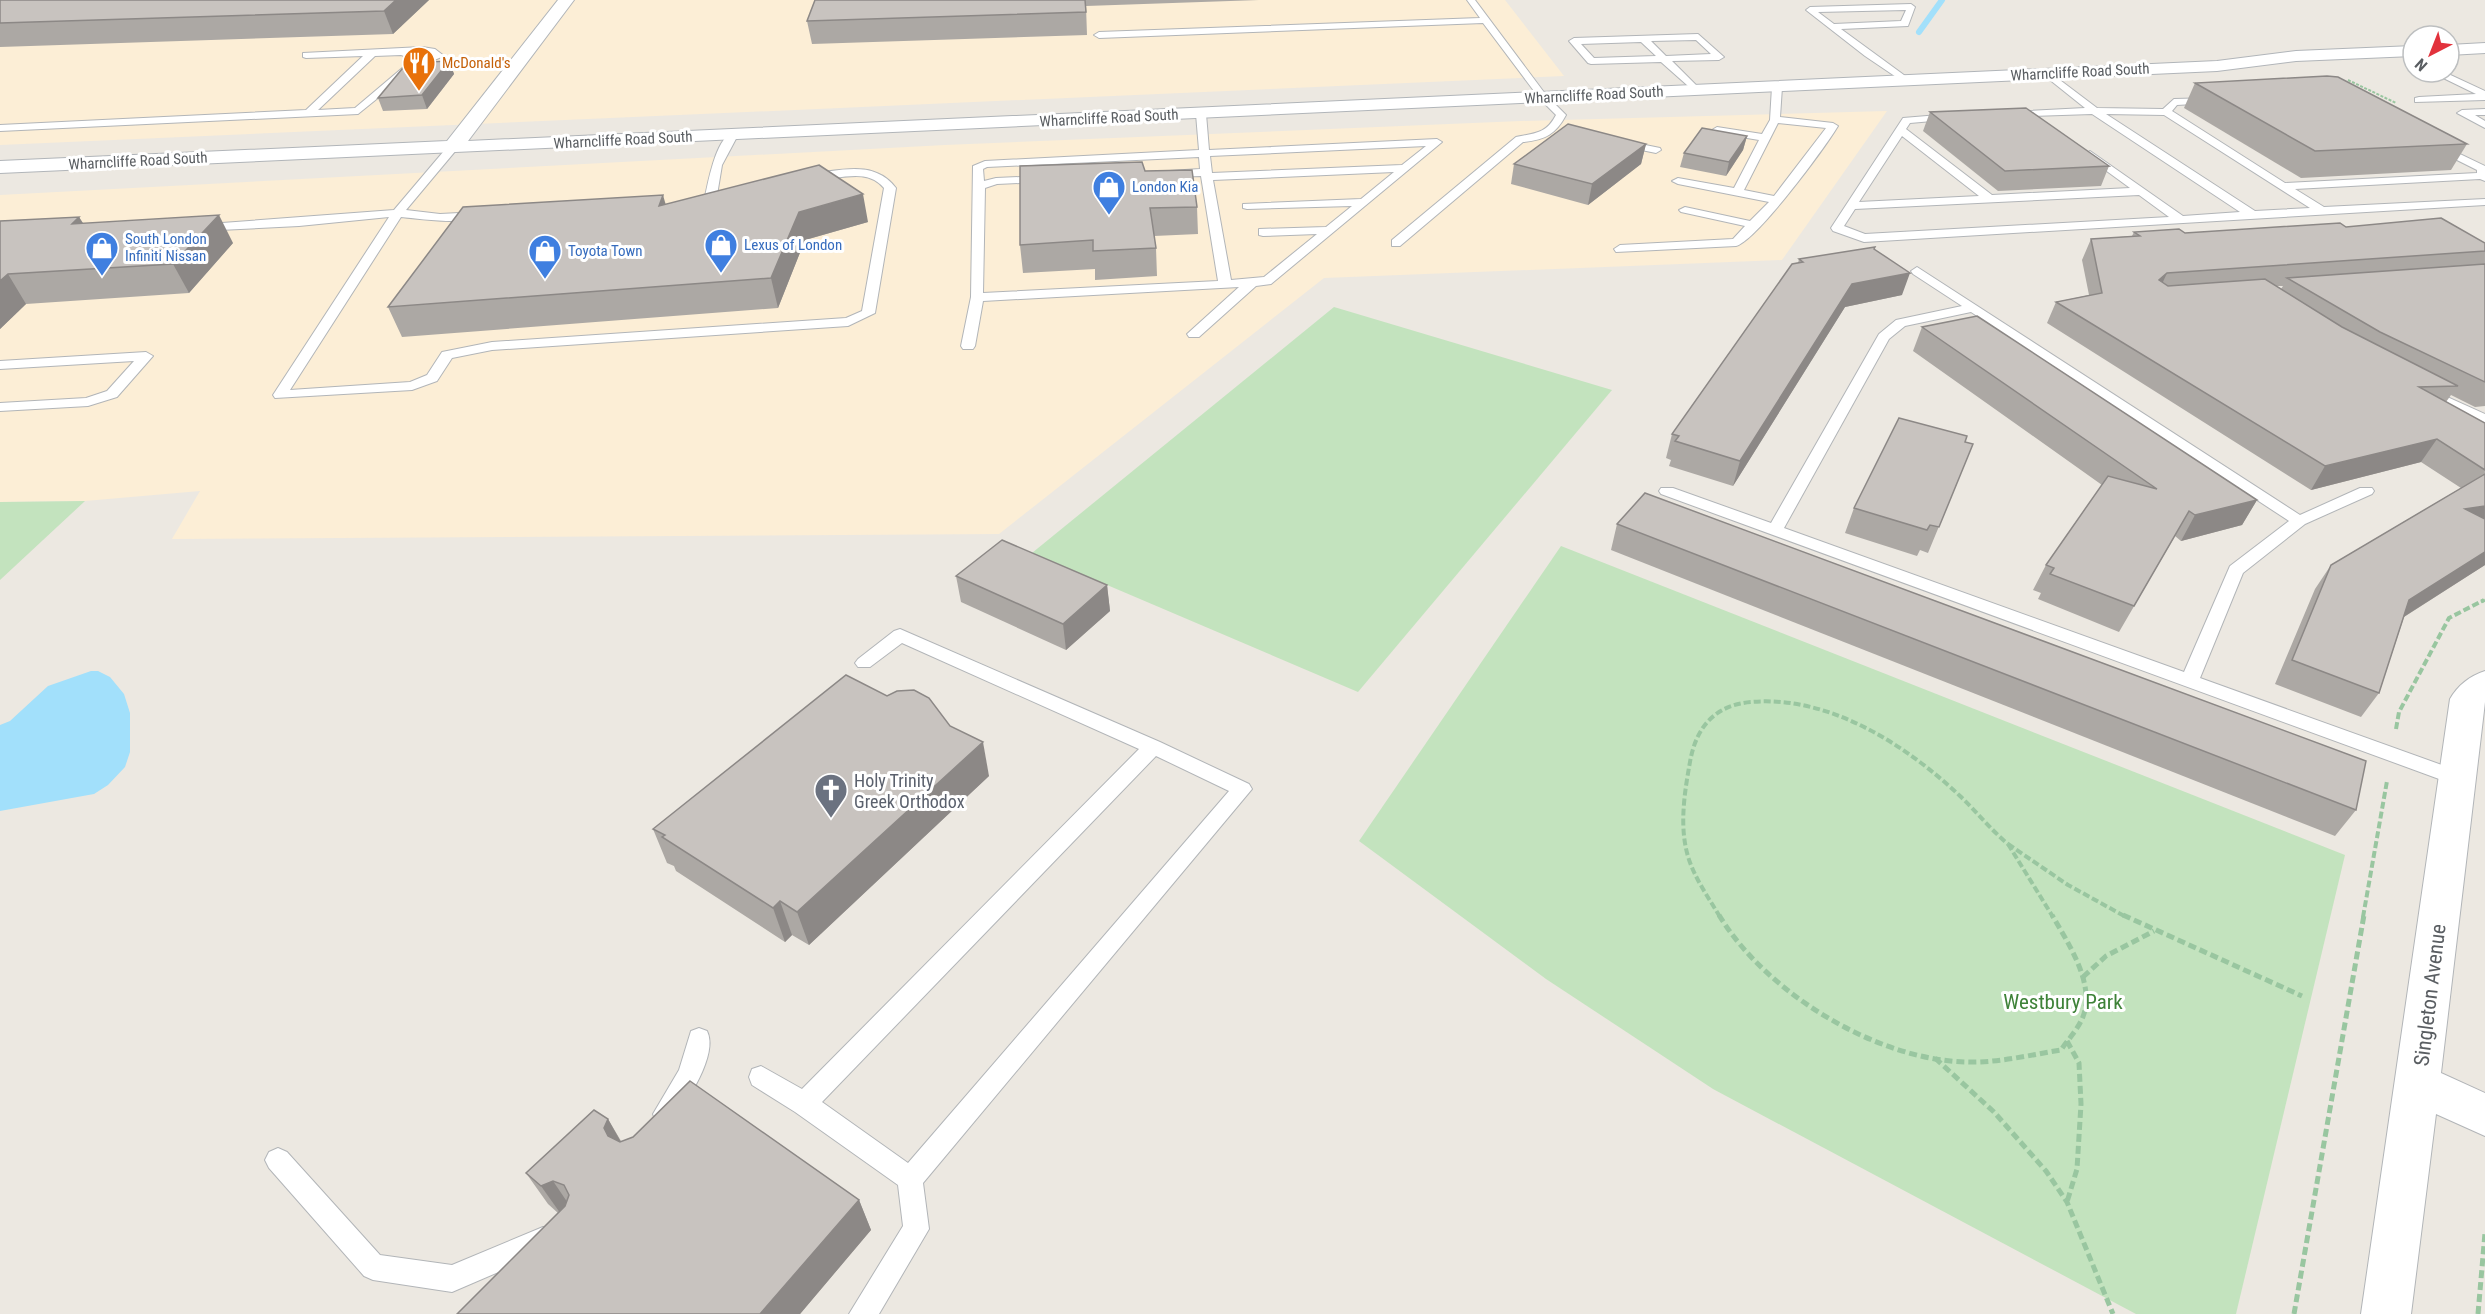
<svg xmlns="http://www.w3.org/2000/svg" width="2485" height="1314" font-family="'Roboto Condensed',sans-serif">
<rect width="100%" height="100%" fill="#ece8e1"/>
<g fill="#fceed6">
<path d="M 0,0 L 1505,0 L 1564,76 L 0,145 Z"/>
<path d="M 1887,111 L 1782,260 L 1324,278 L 999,534 L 172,539 L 200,491 L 85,501 L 0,502 L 0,195 L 945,145 L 1521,121 Z"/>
</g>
<g fill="#c3e3be">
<path d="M 1334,307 L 1612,390 L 1358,692 L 1032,553 Z"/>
<path d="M 85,501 L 0,580 L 0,502 Z"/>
<path d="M 1561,546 L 2345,855 L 2236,1314 L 2136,1314 L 1713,1089 L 1546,979 L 1359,841 Z"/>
</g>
<path fill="#a2e0fb" d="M 91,671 L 98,671 L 110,677 L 124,694 L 130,713 L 130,752 L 125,767 L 108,785 L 94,794 L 0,811 L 0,725 L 10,721 L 48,686 Z"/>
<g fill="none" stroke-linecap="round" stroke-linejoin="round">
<path stroke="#a2e0fb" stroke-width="6" d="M 1919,32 L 1942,0"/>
<g stroke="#b2b5b8" stroke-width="2">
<g id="lane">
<path d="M 1467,0 L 1475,0 L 1546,95 L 1566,115 C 1556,134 1545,140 1523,142 L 1400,246 L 1392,246 L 1392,240 L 1516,137 C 1535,133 1546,134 1556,115 L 1540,99 L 1483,23 L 1099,38 L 1094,35 L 1099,32 L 1480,18 Z"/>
<path d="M 1911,4 L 1915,7 L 1908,26 L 1841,29 L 1908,78 L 1908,82 L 1905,83 L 1865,56 L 1806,10 L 1810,7 ZM 1906,10 L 1901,21 L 1834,24 L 1818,12 Z"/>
<path d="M 1698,34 L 1724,57 L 1719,60 L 1672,61 L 1701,90 L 1696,93 L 1661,62 L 1591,64 L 1588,63 L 1569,41 L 1574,38 ZM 1696,40 L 1711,54 L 1666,56 L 1651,41 ZM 1641,42 L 1656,56 L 1594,58 L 1581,44 Z"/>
<path d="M 422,47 L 435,49 L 444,56 L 415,68 L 358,114 L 0,131 L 0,125 L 306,110 L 363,56 L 306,58 L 303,57 L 303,53 ZM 415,53 L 432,55 L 422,59 L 419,54 ZM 401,55 L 413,59 L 355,108 L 318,110 L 375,56 Z"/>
<path d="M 2048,71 L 2097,108 L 2163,109 L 2174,99 L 2214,98 L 2214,102 L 2210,103 L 2177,105 L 2172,111 L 2285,183 L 2477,173 L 2477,170 L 2435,149 L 2434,147 L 2439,144 L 2485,166 L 2485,181 L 2480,179 L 2295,189 L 2324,207 L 2485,199 L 2485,205 L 1864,242 L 1833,231 L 1831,228 L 1903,118 L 1951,114 L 1955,115 L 1955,119 L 1910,123 L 1906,129 L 1992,195 L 2130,188 L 2086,156 L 2085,154 L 2090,151 L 2183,216 L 2240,212 L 2092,114 L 2005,117 L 2004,115 L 2009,112 L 2085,108 L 2045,76 L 2045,72 ZM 2106,114 L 2164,115 L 2310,208 L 2255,211 ZM 1902,136 L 1979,196 L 1859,202 ZM 2139,195 L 2169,217 L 1865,234 L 1844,226 L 1855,209 Z"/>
<path d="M 2431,72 L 2444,72 L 2485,91 L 2485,100 L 2415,102 L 2415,98 L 2419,97 L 2476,94 Z"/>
<path d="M 1777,84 L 1782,87 L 1780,117 L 1833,123 L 1838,126 C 1824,149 1757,240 1736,246 L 1616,252 L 1614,249 L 1620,245 L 1733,239 L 1745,226 L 1681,212 L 1679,210 L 1685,207 L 1750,221 L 1769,202 L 1678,184 L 1672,181 L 1678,178 L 1734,188 L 1759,140 L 1717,133 L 1712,130 L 1717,127 L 1762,134 L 1770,120 L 1772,87 ZM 1778,123 L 1826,128 L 1774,196 L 1744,190 Z"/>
<path d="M 2485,109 L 2485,115 L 2475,115 L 2485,121 L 2485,128 L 2457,113 L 2462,110 Z"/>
<path d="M 1201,111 L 1206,114 L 1209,150 L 1437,139 L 1442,142 L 1271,284 L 1256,286 L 1199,337 L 1189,337 L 1187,334 L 1239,287 L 983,301 L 975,346 L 973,349 L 963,349 L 961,346 L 971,297 L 973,166 L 985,161 L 1199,150 L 1196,114 ZM 1426,146 L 1402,165 L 1212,173 L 1210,156 ZM 1199,157 L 1200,169 L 1170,171 L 1164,174 L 1170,177 L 1201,176 L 1218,281 L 983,293 L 985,188 L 997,184 L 1043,182 L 1049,179 L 1043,176 L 996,178 L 984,181 L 983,169 L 987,167 ZM 1394,172 L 1361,199 L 1243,204 L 1243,208 L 1247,209 L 1352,206 L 1326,227 L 1259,229 L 1259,235 L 1263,236 L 1317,234 L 1264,277 L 1231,280 L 1213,180 Z"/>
<path d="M 733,132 L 738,135 L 722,165 L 716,201 L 710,204 L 706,203 L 704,201 C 708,184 715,139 733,132 Z"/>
<path d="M 1621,140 L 1660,148 L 1661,150 L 1656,153 L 1617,145 L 1617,141 Z"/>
<path d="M 453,144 L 458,147 L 457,149 L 406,210 L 440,214 L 479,212 L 485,215 C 471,226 420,219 401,217 L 290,390 L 410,382 L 427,375 L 442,352 L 492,342 L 846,318 L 862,311 L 884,188 C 864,164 831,184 804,179 L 802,177 L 808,174 C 840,171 874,159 896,188 L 875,313 L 848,326 L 492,350 L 452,358 L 437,381 L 412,390 L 275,398 L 273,395 L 389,217 L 299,226 L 199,231 L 195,229 L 195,225 L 394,210 L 449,145 Z"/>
<path d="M 1917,267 L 2300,515 L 2360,488 L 2372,488 L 2374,491 L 2372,494 L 2305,524 L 2243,573 L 2200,678 L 2464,773 L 2467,778 L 2464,783 L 2457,785 L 2450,783 L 1661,494 L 1659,491 L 1661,488 L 1673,488 L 1771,523 L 1879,334 L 1896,320 L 1962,306 L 1913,274 L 1911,271 ZM 1971,312 L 2289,521 L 2230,566 L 2184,672 L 1784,528 L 1889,339 L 1905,326 Z"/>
<path d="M 146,352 L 153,356 L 117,397 L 88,406 L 0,411 L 0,403 L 86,398 L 107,391 L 134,361 L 0,369 L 0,361 Z"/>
<path d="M 2425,387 L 2485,414 L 2485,423 L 2466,418 L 2420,394 L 2418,391 Z"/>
<path d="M 900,629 L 1160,742 L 1249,784 L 1252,789 L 923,1183 L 929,1229 L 879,1314 L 849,1314 L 903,1226 L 898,1185 L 795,1112 L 752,1085 L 749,1077 L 752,1069 L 761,1066 L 802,1089 L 1139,749 L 902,643 L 870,667 L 858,667 L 855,663 L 858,659 L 894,631 ZM 1156,756 L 1229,791 L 908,1163 L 822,1102 Z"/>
<path d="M 699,1028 L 707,1031 C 719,1055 686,1101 674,1122 L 665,1125 L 656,1122 L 653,1114 L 679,1070 L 691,1031 Z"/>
<path d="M 278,1148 L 287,1152 L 380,1255 L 452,1265 L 543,1227 L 552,1231 L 556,1240 L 552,1249 L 452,1292 L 373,1280 L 364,1276 L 269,1168 L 265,1160 L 269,1152 Z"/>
</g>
</g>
<g stroke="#b2b5b8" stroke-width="2">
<path id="street" d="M 2485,671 L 2485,702 L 2441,1073 L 2485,1093 L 2485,1136 L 2436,1114 L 2411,1314 L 2361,1314 L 2450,699 C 2458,685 2470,676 2485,671 Z"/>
</g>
<g stroke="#b1b5b9" stroke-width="2">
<g id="secondary">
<path d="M 558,0 L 574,0 L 468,141 L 2217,61 L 2296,51 L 2413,46 L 2413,56 L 2296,61 L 2217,71 L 0,173 L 0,161 L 447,141 Z"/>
<path d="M 2485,43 L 2485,53 L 2449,55 L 2449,45 Z"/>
</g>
</g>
<path stroke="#99c6a0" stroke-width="2" stroke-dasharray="3 1.5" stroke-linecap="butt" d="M 2348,80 L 2396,103"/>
<path stroke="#99c6a0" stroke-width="3" stroke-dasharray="5 2" stroke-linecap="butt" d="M 2481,602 L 2485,600"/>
<g stroke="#99c6a0" stroke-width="4" stroke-dasharray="7 3" stroke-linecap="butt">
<path d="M 2396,729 L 2399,712 L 2449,618 L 2484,600"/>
<path d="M 2008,844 L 2068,885 L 2126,917"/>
<path d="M 2008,844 L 2053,917"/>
<path d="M 1720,917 C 1710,900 1698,883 1691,865 C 1678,833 1684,795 1690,762 C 1696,727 1715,705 1751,702 C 1829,695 1906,745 1960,796 C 1977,812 1991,830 2008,844"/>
<path d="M 2363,917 L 2387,781"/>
</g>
<g stroke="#99c6a0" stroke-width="5" stroke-dasharray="8 4" stroke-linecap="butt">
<path d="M 1719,915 C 1765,992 1876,1060 1966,1062 C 1998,1063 2030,1055 2061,1050 C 2069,1038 2082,1025 2085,1010 C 2092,979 2067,941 2052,915"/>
<path d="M 2123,915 L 2302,996"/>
<path d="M 2083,977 L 2106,956 L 2154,931"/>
<path d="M 2067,1041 L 2079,1063 L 2081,1104 L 2077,1169 L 2067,1202"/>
<path d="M 1935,1058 L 1994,1112 L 2046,1171 L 2067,1202 L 2113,1314"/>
<path d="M 2294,1314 L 2364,915"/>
<path d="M 2478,1314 L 2485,1233"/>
</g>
<use href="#lane" fill="#fff" fill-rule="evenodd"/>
<use href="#street" fill="#fff" fill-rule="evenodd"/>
<use href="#secondary" fill="#fff" fill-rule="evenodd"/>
</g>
<g fill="#aca8a4" fill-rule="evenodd">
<path d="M 0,0 L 429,0 L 393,34 L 0,47 Z"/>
<path d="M 815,0 L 1259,0 L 1086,6 L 1087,35 L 812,44 L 807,21 Z"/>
<path d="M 449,61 L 454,74 L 427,109 L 383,111 L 378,98 Z"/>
<path d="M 2195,83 L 2467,144 L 2451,170 L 2301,178 L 2184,108 Z"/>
<path d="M 1930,112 L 2109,166 L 2101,186 L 1998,191 L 1923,131 Z"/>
<path d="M 1747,136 L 1743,150 L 1726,176 L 1680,167 L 1684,153 Z"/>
<path d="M 1646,144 L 1641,164 L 1588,205 L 1511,184 L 1514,164 Z"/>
<path d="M 1145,171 L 1197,207 L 1198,234 L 1154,236 L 1156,248 L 1157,276 L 1095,280 L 1095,269 L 1023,273 L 1020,245 Z"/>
<path d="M 666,205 L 868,222 L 805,240 L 778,308 L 402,337 L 388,307 Z"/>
<path d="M 79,217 L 83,223 L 233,243 L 189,293 L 26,304 L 0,329 L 0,221 Z"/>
<path d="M 2346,227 L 2485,243 L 2485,406 L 2475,407 L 2451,395 L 2446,402 L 2485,423 L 2485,565 L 2404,617 L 2379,693 L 2361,717 L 2275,684 L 2315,589 L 2331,565 L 2461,488 L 2421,462 L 2311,490 L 2047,323 L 2056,302 L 2089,295 L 2082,260 L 2091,239 L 2132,236 L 2134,232 L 2185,233 ZM 2276,286 L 2283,286 L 2281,289 Z"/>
<path d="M 1874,250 L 1902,295 L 1845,307 L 1733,486 L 1669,466 L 1671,460 L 1666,458 L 1672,434 L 1798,263 L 1799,259 Z"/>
<path d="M 1922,327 L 2257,500 L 2242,525 L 2181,541 L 2175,536 L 2119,632 L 2038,599 L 2041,593 L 2033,590 L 2046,565 L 2102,485 L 1913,351 Z"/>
<path d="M 1965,442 L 1973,444 L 1928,553 L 1920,550 L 1917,556 L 1845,533 L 1854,508 Z"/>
<path d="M 1617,524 L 2356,810 L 2335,836 L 1611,550 Z"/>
<path d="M 956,576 L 1107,585 L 1110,611 L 1066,650 L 961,602 Z"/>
<path d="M 887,696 L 950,726 L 989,776 L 809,945 L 792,935 L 785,942 L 676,871 L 674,866 L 667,863 L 653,829 Z"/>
<path d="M 608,1119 L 621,1141 L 859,1200 L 871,1230 L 800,1314 L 457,1314 L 558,1213 L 548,1204 L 526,1173 Z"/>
</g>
<g fill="#8c8886">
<path d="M 396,0 L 429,0 L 393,34 L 384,11 Z"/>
<path d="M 449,61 L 454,74 L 427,109 L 422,95 Z"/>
<path d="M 1747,136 L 1743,150 L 1726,176 L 1729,162 Z"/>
<path d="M 1646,144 L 1641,164 L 1588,205 L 1592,184 Z"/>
<path d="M 863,194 L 868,222 L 805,240 L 778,308 L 771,278 L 799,212 Z"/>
<path d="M 663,195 L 671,223 L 659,206 Z"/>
<path d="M 219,215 L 233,243 L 189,293 L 173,264 Z"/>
<path d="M 79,217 L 96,245 L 72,224 Z"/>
<path d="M 1910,273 L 1902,295 L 1845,307 L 1733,486 L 1740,461 L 1852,284 Z"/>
<path d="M 2167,273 L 2157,295 L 2159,280 Z"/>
<path d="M 8,274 L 26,304 L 0,329 L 0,281 Z"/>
<path d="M 2437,439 L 2421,462 L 2311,490 L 2325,466 Z"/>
<path d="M 2257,500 L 2242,525 L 2181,541 L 2195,515 Z"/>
<path d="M 2485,506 L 2485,527 L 2465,509 Z"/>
<path d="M 2485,552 L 2485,565 L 2391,625 L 2409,600 Z"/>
<path d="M 1107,585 L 1110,611 L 1066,650 L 1063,624 Z"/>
<path d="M 983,742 L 989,776 L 809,945 L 797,912 Z"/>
<path d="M 780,901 L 792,935 L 785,942 L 773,908 Z"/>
<path d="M 608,1119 L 626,1151 L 608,1136 L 604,1128 Z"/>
<path d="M 553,1181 L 574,1212 L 563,1217 L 541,1186 Z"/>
<path d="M 859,1200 L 871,1230 L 800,1314 L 760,1314 Z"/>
</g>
<g fill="#c8c3bf" stroke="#8c8886" stroke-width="1.5">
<path d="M 0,0 L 396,0 L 384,11 L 0,23 Z"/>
<path d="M 815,0 L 1085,0 L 1086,12 L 807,21 Z"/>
<path d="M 449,61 L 422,95 L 378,98 L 407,63 Z"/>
<path d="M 2327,76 L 2338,77 L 2467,144 L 2315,151 L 2195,83 Z"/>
<path d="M 2026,108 L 2109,166 L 2005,171 L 1930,112 Z"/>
<path d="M 1568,124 L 1646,144 L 1592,184 L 1514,164 Z"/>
<path d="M 1702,128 L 1747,136 L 1729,162 L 1684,153 Z"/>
<path d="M 1142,162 L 1145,171 L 1192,170 L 1197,207 L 1150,208 L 1156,248 L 1093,251 L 1093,240 L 1020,245 L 1020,166 Z"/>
<path d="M 819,165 L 863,194 L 799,212 L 771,278 L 388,307 L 463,207 L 663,195 L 659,206 Z"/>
<path d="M 219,215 L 173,264 L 8,274 L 0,281 L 0,221 L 79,217 L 72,224 Z"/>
<path d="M 2441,218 L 2485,243 L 2485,251 L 2167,273 L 2159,280 L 2168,286 L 2265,279 L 2342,327 L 2458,386 L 2419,387 L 2485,423 L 2485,470 L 2437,439 L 2325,466 L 2056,302 L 2102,293 L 2091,239 L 2140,236 L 2134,232 L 2179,229 L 2185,233 L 2340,223 L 2346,227 Z"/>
<path d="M 1875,247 L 1874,249 L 1910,273 L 1852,284 L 1740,461 L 1675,441 L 1679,436 L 1672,434 L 1792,264 L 1803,262 L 1799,259 Z"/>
<path d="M 2485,264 L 2485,382 L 2380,332 L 2287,278 Z"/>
<path d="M 1977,316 L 2257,500 L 2195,515 L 2189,511 L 2134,606 L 2050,574 L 2054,568 L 2046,565 L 2108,476 L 2157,489 L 1922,327 Z"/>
<path d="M 1899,418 L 1967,436 L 1965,442 L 1973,444 L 1939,527 L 1930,525 L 1927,530 L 1854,508 Z"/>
<path d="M 2485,474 L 2485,506 L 2465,509 L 2485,519 L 2485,552 L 2409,600 L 2379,693 L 2292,660 L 2331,565 Z"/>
<path d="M 1645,493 L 2366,761 L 2356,810 L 1617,524 Z"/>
<path d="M 1002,540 L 1107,585 L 1063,624 L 956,576 Z"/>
<path d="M 846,675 L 887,696 L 897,691 L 914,690 L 929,698 L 950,726 L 983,742 L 797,912 L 780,901 L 773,908 L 662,837 L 665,835 L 653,829 Z"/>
<path d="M 690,1081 L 859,1200 L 760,1314 L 457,1314 L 565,1206 L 569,1195 L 564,1185 L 553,1181 L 541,1186 L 526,1173 L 594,1110 L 608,1119 L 604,1128 L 608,1136 L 620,1142 L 633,1137 Z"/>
</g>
<defs>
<g id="restaurant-pin" transform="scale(1.725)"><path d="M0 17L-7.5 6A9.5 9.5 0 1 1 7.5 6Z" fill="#e8710a" stroke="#fff"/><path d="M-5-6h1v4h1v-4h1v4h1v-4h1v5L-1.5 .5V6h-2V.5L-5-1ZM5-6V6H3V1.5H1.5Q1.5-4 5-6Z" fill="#fff"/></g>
<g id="shop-pin" transform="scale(1.725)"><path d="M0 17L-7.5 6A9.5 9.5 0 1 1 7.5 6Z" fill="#3f7fe0" stroke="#fff"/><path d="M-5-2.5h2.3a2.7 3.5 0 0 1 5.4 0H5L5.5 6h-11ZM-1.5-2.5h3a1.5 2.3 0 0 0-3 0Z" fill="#fff"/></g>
<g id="church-pin" transform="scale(1.725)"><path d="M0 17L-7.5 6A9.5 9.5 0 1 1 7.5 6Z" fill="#6b7280" stroke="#fff"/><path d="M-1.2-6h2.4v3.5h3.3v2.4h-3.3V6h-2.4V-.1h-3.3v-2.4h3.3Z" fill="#fff"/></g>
</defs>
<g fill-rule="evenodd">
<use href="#restaurant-pin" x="419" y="63"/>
<use href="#shop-pin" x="1109" y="187"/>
<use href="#shop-pin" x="721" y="245"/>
<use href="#shop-pin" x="102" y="248"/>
<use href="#shop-pin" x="545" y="251"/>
<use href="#church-pin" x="831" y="790"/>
</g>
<g text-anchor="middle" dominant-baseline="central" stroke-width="6" stroke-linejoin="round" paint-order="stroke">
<g font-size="15" fill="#c56008" stroke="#fff" text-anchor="start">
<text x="442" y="63">McDonald's</text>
</g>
<g font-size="15" fill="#5a5e62" stroke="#fff">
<text transform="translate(2080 72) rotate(-3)">Wharncliffe Road South</text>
<text transform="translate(1594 95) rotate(-3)">Wharncliffe Road South</text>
<text transform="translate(1109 118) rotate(-3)">Wharncliffe Road South</text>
<text transform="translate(623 140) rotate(-3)">Wharncliffe Road South</text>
<text transform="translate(138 161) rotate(-3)">Wharncliffe Road South</text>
</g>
<g font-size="15" fill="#366cbe" stroke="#fff" text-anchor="start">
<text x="1132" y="187">London Kia</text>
<text x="125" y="239">South London<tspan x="125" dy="17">Infiniti Nissan</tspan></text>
<text x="744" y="245">Lexus of London</text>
<text x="568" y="251">Toyota Town</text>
</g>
<g font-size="18" fill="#5b616d" stroke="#fff" text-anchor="start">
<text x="854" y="780">Holy Trinity<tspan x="854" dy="21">Greek Orthodox</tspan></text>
</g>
<g font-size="21" fill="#5a5e62" stroke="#fff">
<text transform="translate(2430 995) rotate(-83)">Singleton Avenue</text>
</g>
<g font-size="21" fill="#3e8238" stroke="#fff">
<text x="2063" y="1002">Westbury Park</text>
</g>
</g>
<g transform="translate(2431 54) rotate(222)"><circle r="28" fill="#ffffff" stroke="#bdbfc0" stroke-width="1.5"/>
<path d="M0-4.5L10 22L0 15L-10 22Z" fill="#e2323c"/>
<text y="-9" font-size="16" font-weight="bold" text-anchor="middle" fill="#5a5e62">N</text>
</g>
</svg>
